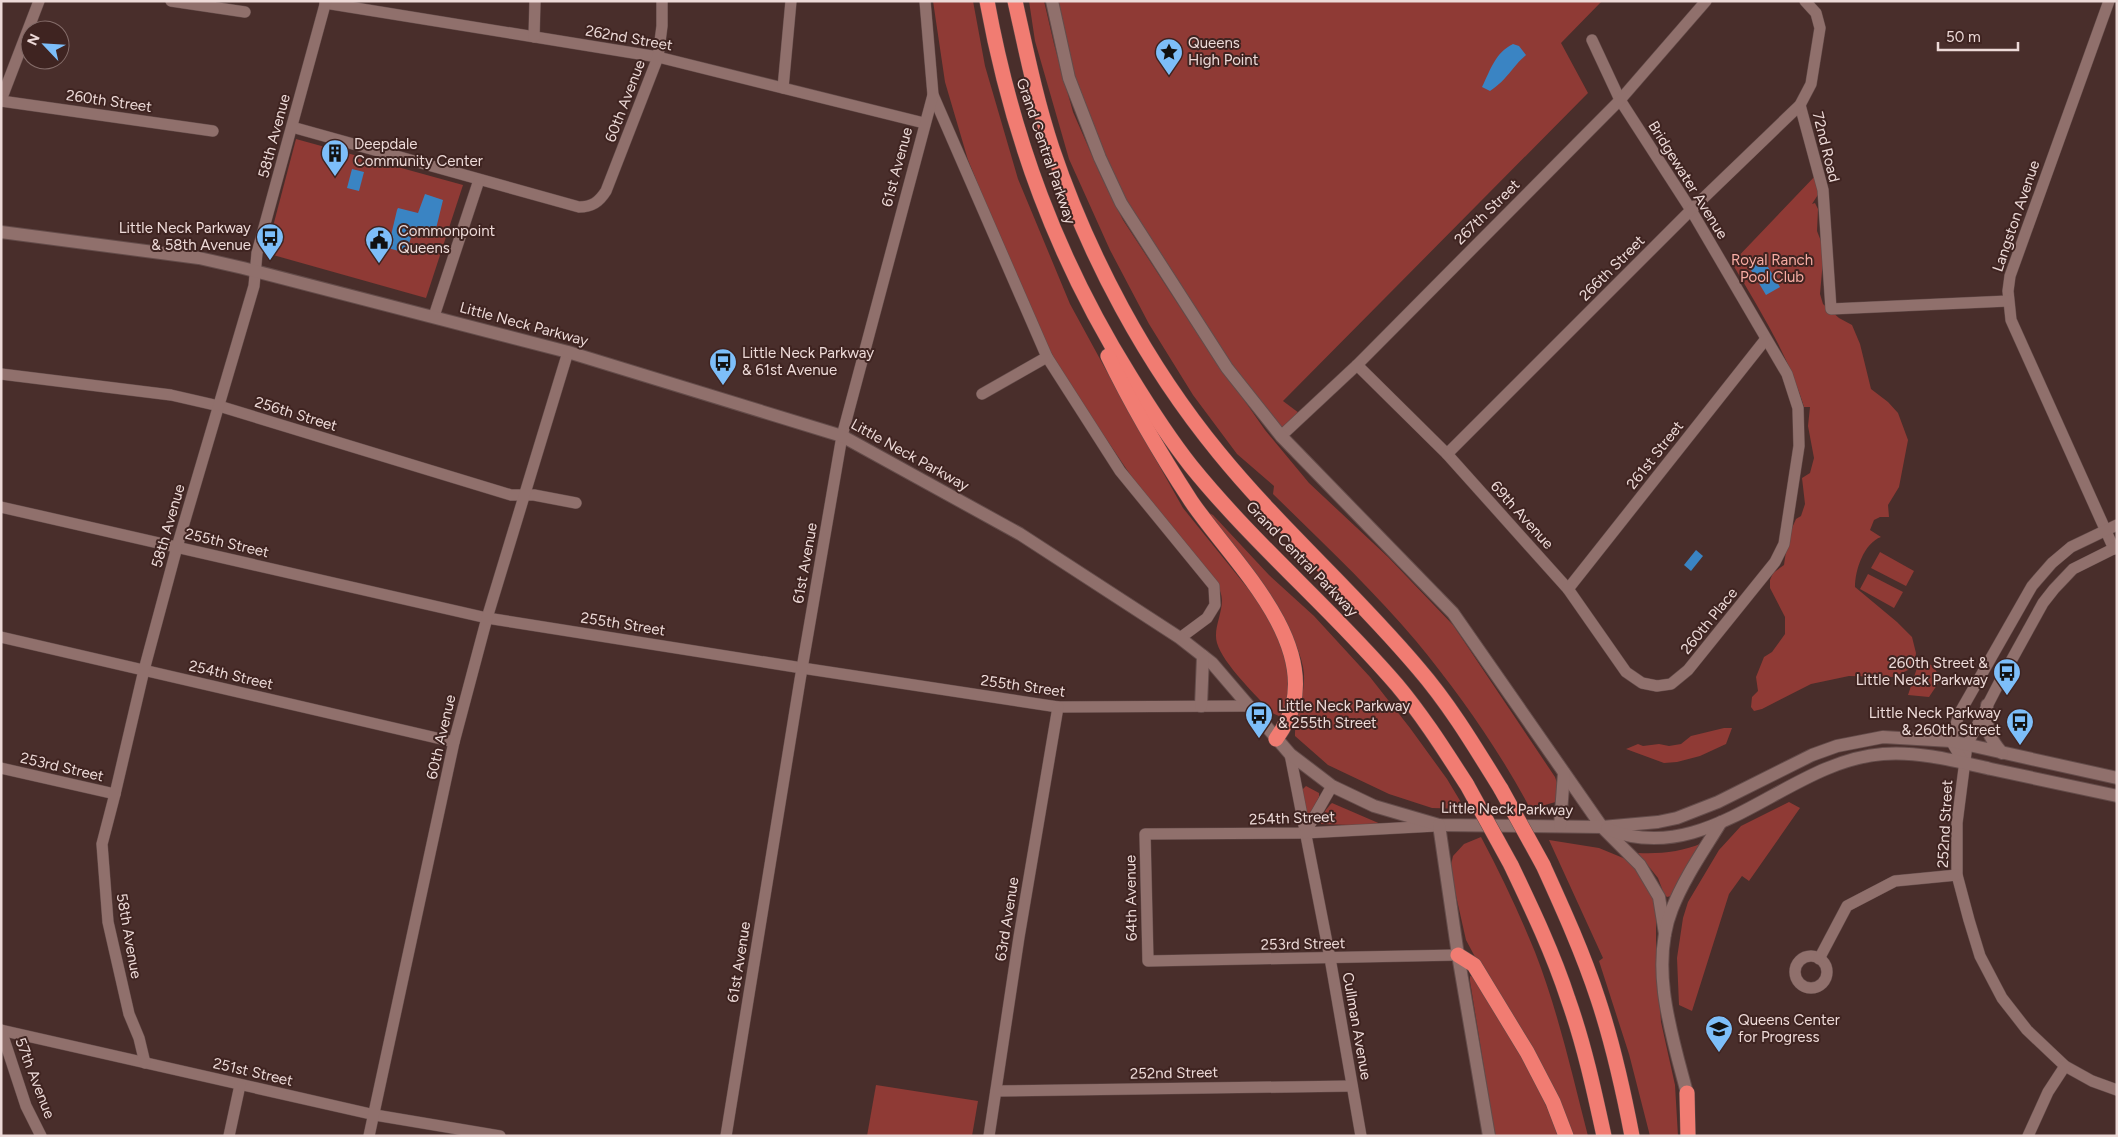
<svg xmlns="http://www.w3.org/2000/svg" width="2118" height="1137" font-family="Figtree,sans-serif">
<rect width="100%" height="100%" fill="#492e2b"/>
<g fill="#8f3a35">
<path d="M 933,1 L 973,1 L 985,66 L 1018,179 L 1070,304 L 1124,403 L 1183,508 L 1275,622 L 1291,678 L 1286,712 L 1279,716 L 1272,713 C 1257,696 1223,664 1217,643 C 1212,626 1227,608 1220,591 C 1219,586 1215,582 1213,577 L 1148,501 L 1069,384 L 1038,332 L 968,160 L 945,82 Z"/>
<path d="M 1029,1 L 1044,1 L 1054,44 L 1073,112 L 1101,176 L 1123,220 L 1191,324 L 1265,430 L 1309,483 L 1388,557 L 1453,625 L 1555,777 L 1559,789 L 1559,801 L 1545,805 L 1547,810 L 1531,810 C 1499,750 1459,693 1416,641 C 1372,589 1322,542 1273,494 L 1274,486 L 1237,454 L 1193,395 L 1149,324 L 1110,250 L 1069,159 L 1035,41 Z"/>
<path d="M 1052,1 L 1602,1 L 1561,43 L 1588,93 L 1283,401 L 1303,416 L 1281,436 L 1147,246 L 1069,78 Z"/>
<path d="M 296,139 L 463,185 L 426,298 L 266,253 Z"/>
<path d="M 1817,174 L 1821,190 L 1812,204 L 1815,203 L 1818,209 L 1817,231 L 1824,249 L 1820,294 L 1823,304 L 1839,318 L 1852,325 L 1860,344 L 1871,389 L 1888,402 L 1898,413 L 1908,440 L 1899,487 L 1888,505 L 1889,517 L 1880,517 L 1874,520 L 1870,530 L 1881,537 C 1864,543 1855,570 1855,587 L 1897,622 L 1912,637 L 1916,653 L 1915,661 L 1910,669 L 1894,677 L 1849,676 L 1811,684 L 1762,709 L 1754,711 L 1751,707 L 1752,697 L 1758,691 L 1756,677 L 1764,657 L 1772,652 L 1785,634 L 1785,617 L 1770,588 L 1770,580 L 1773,573 L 1784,565 L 1788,537 L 1796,519 L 1801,516 L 1805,504 L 1802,478 L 1810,473 L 1814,458 L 1808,426 L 1810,407 L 1804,407 C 1789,356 1759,309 1732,263 Z"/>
<path d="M 1205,511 L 1213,515 L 1269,575 L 1314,616 L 1370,677 L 1410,728 L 1447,779 L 1465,809 L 1432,808 L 1389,794 L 1328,765 L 1295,736 C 1294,713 1308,692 1303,667 C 1293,617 1236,553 1205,511 Z"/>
<path d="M 1880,552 L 1914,571 L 1906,586 L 1871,568 Z"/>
<path d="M 1868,574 L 1903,592 L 1894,608 L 1860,589 Z"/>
<path d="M 1920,659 L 1933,666 L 1941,679 L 1929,697 L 1908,695 Z"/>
<path d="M 1724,728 L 1732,728 L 1726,744 L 1700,756 L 1677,762 L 1664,763 L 1626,749 L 1638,744 L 1643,746 L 1659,744 L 1669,746 L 1681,744 L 1691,736 Z"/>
<path d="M 1306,786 L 1319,793 L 1319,797 L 1307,819 L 1301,795 L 1303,789 Z"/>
<path d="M 1789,802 L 1800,808 L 1749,881 L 1742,876 L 1729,894 L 1692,1011 L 1679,1005 L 1677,958 L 1683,918 L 1688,902 L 1719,850 L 1741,826 Z"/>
<path d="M 1332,803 L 1383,825 L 1379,826 L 1321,824 C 1320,818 1327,807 1332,803 Z"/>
<path d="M 1481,837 C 1501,874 1519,913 1535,952 C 1558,1011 1572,1074 1588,1136 L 1571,1136 L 1466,940 L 1450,869 L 1453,856 L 1464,844 Z"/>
<path d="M 1549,840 L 1599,848 L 1628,860 L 1642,876 L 1656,902 L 1656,945 L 1661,1022 L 1675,1085 L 1678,1136 L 1650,1136 L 1629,1054 L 1599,961 L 1603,958 Z"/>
<path d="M 1702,843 L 1671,896 L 1667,897 L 1664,894 L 1658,878 L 1638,853 C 1660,854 1682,852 1702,843 Z"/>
<path d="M 1470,976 L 1474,977 C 1505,1028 1538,1079 1558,1136 L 1495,1136 L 1470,981 Z"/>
<path d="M 876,1085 L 978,1101 L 972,1136 L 867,1136 Z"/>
</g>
<g fill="#3a84c3">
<path d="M 1513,44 L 1519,46 L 1526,55 C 1511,68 1508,79 1490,91 L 1482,87 C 1491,69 1495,53 1513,44 Z"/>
<path d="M 352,169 L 364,172 L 359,191 L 347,188 Z"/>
<path d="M 425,194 L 443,200 L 434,237 L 412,234 L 406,253 L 388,248 L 397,210 L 398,208 L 418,213 Z"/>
<path d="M 1762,257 L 1780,287 L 1766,295 L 1748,265 Z"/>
<path d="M 1696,550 L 1703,556 L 1691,571 L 1684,565 Z"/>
</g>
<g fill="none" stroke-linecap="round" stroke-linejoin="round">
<g stroke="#644c4a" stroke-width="12">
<g id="minor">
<path d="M 171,1 L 245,12"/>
<path d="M 2109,1 L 2010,276 L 2008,291 L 2011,320 L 2114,549"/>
<path d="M 325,3 L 658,57 L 924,123"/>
<path d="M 534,37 L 535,1"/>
<path d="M 783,88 L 791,1"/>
<path d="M 933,95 L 1047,357 L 1120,471 L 1214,586 L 1215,605 L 1207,618 L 1180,638"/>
<path d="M 1,100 L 39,1"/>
<path d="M 1,101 L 213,131"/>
<path d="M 1800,105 L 1823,190 L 1831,309 L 2008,301"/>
<path d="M 292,127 L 579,207 C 592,207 599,202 606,191 L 658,57 L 662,26 L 662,1"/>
<path d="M 434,316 L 479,180"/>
<path d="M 1357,365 L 1447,454 L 1568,589 L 1626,672 L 1642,683 L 1657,686 L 1671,684 L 1688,670 L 1775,562 L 1784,544 L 1799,446 L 1798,408 L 1787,374 L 1691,210 L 1620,100 L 1592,40"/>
<path d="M 1,374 L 171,395 L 219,406 L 511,495 L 534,495 L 576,503"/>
<path d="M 982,394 L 1047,357"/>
<path d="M 1281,436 L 1357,365 L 1620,100 L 1706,1"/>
<path d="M 1447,454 L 1691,210 L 1800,105 L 1811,84 L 1820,28 L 1816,13 L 1805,1"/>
<path d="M 1,507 L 487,618 L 802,668 L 1058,707 L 1248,706"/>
<path d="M 2117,547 L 2073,569 L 2054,589 L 2043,603 L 2000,681 L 1967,745 L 1957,823 L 1957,875 L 1969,920 L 1980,956 L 2002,998 L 2027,1030 L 2065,1066 L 2092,1081 L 2117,1090"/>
<path d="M 1568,589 L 1765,340"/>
<path d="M 1,637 L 454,742"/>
<path d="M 1290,754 L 1330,958 L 1361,1136"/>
<path d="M 1964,763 L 1951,741 L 1959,714 L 2032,586 L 2052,563 L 2071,547 L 2117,525"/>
<path d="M 1,768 L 115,794"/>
<path d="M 1436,826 L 1305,833 L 1145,834 L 1148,961 L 1458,955"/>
<path d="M 1305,833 L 1332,786"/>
<circle cx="1811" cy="972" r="16"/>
<path d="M 1819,959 L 1847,906 L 1895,881 L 1957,875"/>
<path d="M 1,1030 L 375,1115 L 500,1136"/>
<path d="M 1,1030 L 26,1106 L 41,1136"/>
<path d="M 145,1063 L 139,1038 L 129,1014 L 108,922 L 102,844 L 115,794 L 144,670 L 177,547 L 254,286 L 257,253 L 326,1"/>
<path d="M 996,1091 L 1352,1086"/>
<path d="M 229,1136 L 240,1085"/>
<path d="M 369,1136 L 454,742 L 487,618 L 568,352"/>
<path d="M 726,1136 L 800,680 L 842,436 L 933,95 L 925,1"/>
<path d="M 989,1136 L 1019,937 L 1058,707"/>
<path d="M 2028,1136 L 2048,1092 L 2065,1066"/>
</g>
</g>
<g stroke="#644c4a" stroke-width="14">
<path id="tertiary" d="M 1458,955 L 1489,1136"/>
</g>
<g stroke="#644c4a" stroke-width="14">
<g id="secondary">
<path d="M 1052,1 L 1069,78 L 1100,158 L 1121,203 L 1227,368 L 1281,436 L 1453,613 L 1602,827 L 1640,865 L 1659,897 L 1665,934"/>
<path d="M 1,232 L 199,258 L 243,268 L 568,352 L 842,436 L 1020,534 L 1180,638 L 1212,663 L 1290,754 L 1332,786 L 1374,806 L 1439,825 L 1602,827 L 1658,822 L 1677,818 L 1718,802 L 1812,755 L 1837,746 L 1883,737 L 1951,741 L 2117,778"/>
<path d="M 1987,705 C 1986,729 1987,735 2002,753"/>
<path d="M 1201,706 L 1203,656"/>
<path d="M 1439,825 L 1458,955"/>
<path d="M 1560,826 L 1564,773"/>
<path d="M 1607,829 C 1710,870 1786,761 1883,754 C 1918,751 1956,761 1991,769 C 2033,778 2075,787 2117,796"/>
<path d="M 1687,1093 C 1672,1036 1649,967 1672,909 C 1684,878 1704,850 1721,822"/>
</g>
</g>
<g stroke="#644c4a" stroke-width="16">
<g id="motorway">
<path d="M 987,1 C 1012,137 1057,259 1130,376 C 1149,407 1169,438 1191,466 C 1254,544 1332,609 1397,685 C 1423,716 1445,751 1467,785"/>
<path d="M 1015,1 C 1026,50 1036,100 1052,148 C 1089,257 1146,364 1219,453 C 1281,529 1355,593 1418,668 C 1450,705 1475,747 1501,789"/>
<path d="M 1108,356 C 1132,406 1161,455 1191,501 C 1229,557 1311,632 1293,705 C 1290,717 1283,729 1276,739"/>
<path d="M 1511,865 C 1532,909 1553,953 1568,999 C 1584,1044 1594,1090 1604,1136"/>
<path d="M 1543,865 C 1563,909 1583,953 1598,999 C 1613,1044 1623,1089 1632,1136"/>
<path d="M 1458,955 L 1474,965 L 1527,1052 L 1553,1102 L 1566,1136"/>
<path d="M 1687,1093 L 1688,1136"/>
</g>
</g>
<use href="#minor" stroke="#90706c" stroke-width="11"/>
<use href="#tertiary" stroke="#90706c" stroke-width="12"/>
<use href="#secondary" stroke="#90706c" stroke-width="12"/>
<use href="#motorway" stroke="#f17c72" stroke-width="15"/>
<g stroke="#644c4a" stroke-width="16" stroke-linecap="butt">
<g id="motorway-bridge">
<path d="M 1467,785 L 1511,865"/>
<path d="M 1501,789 L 1543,865"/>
</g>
</g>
<use href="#motorway-bridge" stroke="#f17c72" stroke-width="15"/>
</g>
<defs>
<g id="sight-pin" transform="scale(1.4375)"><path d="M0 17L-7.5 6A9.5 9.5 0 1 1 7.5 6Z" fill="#7dbef9" stroke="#3f2421"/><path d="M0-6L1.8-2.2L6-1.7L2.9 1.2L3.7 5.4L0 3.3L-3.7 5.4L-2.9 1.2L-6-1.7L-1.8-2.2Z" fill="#111"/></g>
<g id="building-pin" transform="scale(1.4375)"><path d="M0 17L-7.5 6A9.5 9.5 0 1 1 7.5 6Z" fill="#7dbef9" stroke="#3f2421"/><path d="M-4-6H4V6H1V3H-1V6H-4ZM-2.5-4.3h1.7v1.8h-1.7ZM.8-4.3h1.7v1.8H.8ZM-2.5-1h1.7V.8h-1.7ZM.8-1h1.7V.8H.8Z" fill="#111"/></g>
<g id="bus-pin" transform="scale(1.4375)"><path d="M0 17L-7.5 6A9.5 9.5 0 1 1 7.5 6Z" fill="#7dbef9" stroke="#3f2421"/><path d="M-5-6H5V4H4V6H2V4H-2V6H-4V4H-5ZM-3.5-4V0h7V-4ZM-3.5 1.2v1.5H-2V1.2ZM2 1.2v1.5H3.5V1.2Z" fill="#111"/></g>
<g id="civic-pin" transform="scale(1.4375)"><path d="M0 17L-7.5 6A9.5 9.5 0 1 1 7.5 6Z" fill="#7dbef9" stroke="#3f2421"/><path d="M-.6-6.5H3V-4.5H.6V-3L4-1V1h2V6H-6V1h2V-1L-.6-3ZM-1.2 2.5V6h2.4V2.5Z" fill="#111"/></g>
<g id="school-pin" transform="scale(1.4375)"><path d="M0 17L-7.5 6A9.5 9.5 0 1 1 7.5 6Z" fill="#7dbef9" stroke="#3f2421"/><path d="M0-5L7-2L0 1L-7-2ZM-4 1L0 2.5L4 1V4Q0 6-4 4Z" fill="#111"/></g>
</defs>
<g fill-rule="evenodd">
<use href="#sight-pin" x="1169" y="52"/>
<use href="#building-pin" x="335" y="153"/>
<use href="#bus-pin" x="270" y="237"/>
<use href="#civic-pin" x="379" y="240"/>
<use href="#bus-pin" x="723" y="362"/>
<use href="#bus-pin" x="2007" y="672"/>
<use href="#bus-pin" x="1259" y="715"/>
<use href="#bus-pin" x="2020" y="722"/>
<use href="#school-pin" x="1719" y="1029"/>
</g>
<g text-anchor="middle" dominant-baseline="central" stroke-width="4" stroke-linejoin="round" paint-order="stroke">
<g font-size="15" fill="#eddad8" stroke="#3f2421">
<text transform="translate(629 38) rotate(10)">262nd Street</text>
<text transform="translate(109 101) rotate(8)">260th Street</text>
<text transform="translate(625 101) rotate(-69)">60th Avenue</text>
<text transform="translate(274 136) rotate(-75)">58th Avenue</text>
<text transform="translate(1826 147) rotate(76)">72nd Road</text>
<text transform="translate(1046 151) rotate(71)">Grand Central Parkway</text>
<text transform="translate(897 167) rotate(-75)">61st Avenue</text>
<text transform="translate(1688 180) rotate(58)">Bridgewater Avenue</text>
<text transform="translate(1487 212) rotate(-45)">267th Street</text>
<text transform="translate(2016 216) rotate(-71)">Langston Avenue</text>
<text transform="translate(1612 268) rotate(-45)">266th Street</text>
<text transform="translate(524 324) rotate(15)">Little Neck Parkway</text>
<text transform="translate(296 414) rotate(17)">256th Street</text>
<text transform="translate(910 455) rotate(29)">Little Neck Parkway</text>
<text transform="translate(1655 455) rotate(-52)">261st Street</text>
<text transform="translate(1522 515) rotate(48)">69th Avenue</text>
<text transform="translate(168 526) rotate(-74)">58th Avenue</text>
<text transform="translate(227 543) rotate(13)">255th Street</text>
<text transform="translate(1302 559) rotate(46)">Grand Central Parkway</text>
<text transform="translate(805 563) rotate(-80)">61st Avenue</text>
<text transform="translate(1709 621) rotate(-51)">260th Place</text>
<text transform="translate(623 624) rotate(9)">255th Street</text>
<text transform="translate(231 675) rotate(13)">254th Street</text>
<text transform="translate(1023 686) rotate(8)">255th Street</text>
<text transform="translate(441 737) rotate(-77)">60th Avenue</text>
<text transform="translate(62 767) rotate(13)">253rd Street</text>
<text transform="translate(1507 809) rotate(1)">Little Neck Parkway</text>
<text transform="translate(1292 818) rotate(-2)">254th Street</text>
<text transform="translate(1945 824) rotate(-87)">252nd Street</text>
<text transform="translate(1131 898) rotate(-91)">64th Avenue</text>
<text transform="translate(1007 919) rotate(-81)">63rd Avenue</text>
<text transform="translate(129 936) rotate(80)">58th Avenue</text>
<text transform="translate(1303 944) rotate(-1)">253rd Street</text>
<text transform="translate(739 962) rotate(-81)">61st Avenue</text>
<text transform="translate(1357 1026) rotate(80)">Cullman Avenue</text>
<text transform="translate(253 1072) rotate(13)">251st Street</text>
<text transform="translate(1174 1073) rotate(-1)">252nd Street</text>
<text transform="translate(35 1078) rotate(69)">57th Avenue</text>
</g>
<g font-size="15" fill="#eddad8" stroke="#3f2421" text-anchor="start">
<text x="1188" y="43">Queens<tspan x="1188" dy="17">High Point</tspan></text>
<text x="354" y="144">Deepdale<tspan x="354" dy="17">Community Center</tspan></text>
<text x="251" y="228" text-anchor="end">Little Neck Parkway<tspan x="251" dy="17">&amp; 58th Avenue</tspan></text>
<text x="398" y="231">Commonpoint<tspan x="398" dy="17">Queens</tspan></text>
<text x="742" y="353">Little Neck Parkway<tspan x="742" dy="17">&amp; 61st Avenue</tspan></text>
<text x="1988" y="663" text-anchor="end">260th Street &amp;<tspan x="1988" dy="17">Little Neck Parkway</tspan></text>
<text x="1278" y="706">Little Neck Parkway<tspan x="1278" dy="17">&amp; 255th Street</tspan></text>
<text x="2001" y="713" text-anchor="end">Little Neck Parkway<tspan x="2001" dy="17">&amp; 260th Street</tspan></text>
<text x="1738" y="1020">Queens Center<tspan x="1738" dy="17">for Progress</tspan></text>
</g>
<g font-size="15" fill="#f7aca3" stroke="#3f2421">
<text x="1772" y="260">Royal Ranch<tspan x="1772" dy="17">Pool Club</tspan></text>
</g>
</g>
<rect width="2118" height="1137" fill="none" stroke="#eddad8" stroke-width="5"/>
<g transform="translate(45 45) rotate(295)"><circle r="24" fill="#3f2421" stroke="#856d6a"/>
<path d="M0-4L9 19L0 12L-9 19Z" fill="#7dbef9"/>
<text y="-8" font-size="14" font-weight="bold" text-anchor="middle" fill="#eddad8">N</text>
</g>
<path d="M1938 42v8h80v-8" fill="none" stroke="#eddad8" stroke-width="2.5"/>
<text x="1946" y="42" font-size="15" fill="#eddad8" stroke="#3f2421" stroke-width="4" paint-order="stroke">50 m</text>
</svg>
